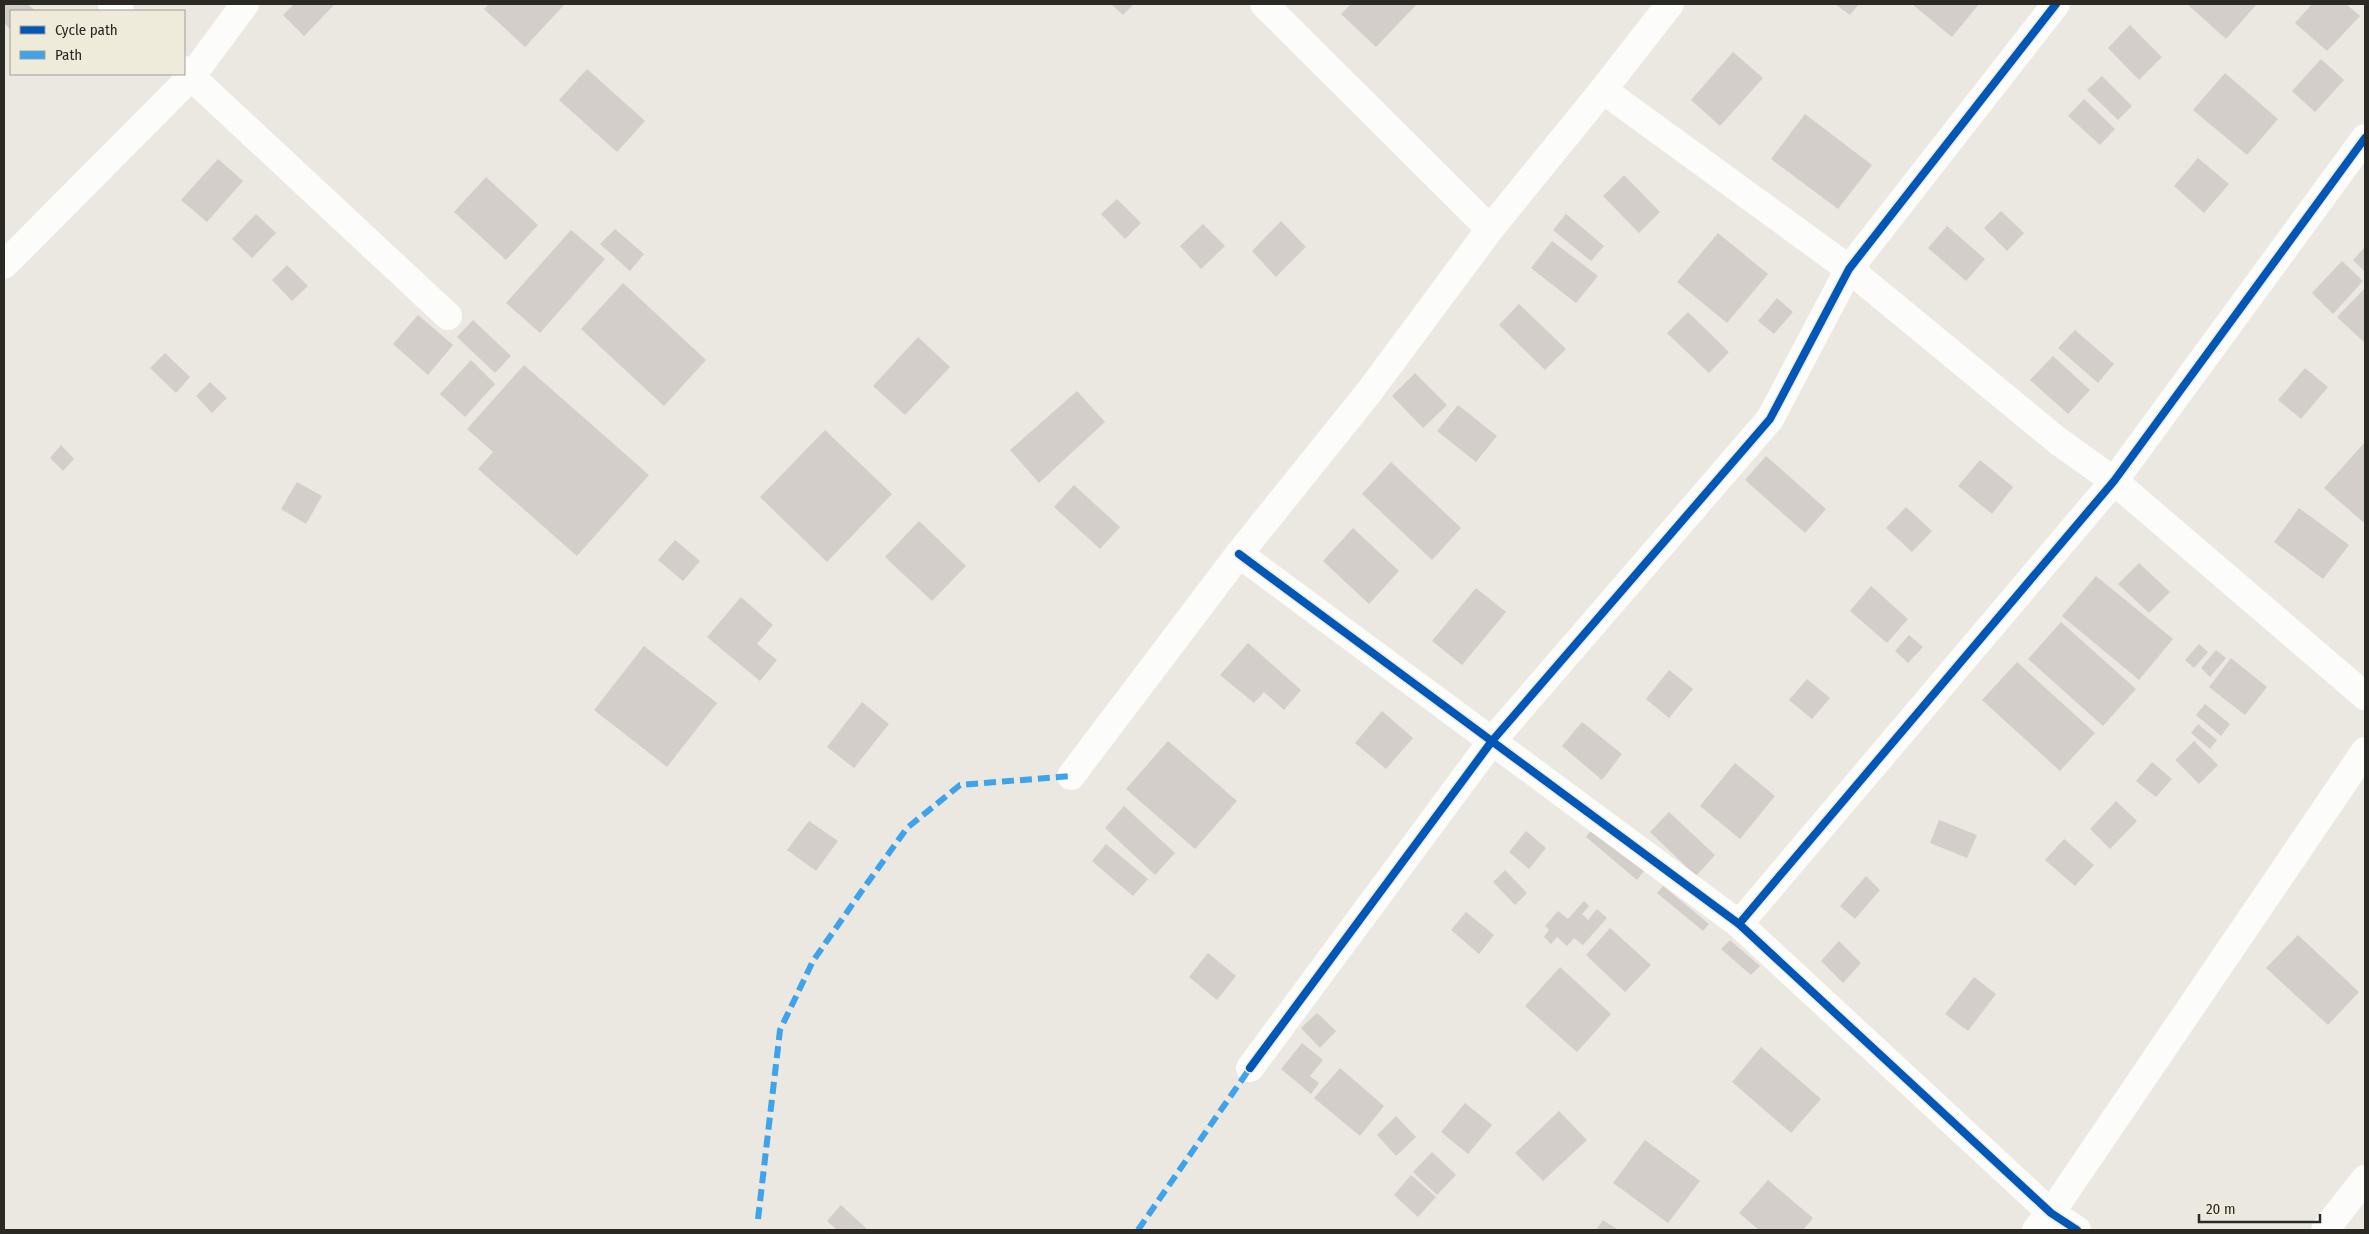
<svg xmlns="http://www.w3.org/2000/svg" width="2369" height="1234" font-family="'Fira Sans Condensed',sans-serif">
<rect width="100%" height="100%" fill="#eae8e0"/>
<g fill="#d3ceca">
<path d="M 4,4 L 27,4 L 36,11 L 11,11 L 11,30 L 4,23 Z"/>
<path d="M 294,4 L 335,4 L 304,36 L 283,15 Z"/>
<path d="M 489,4 L 565,4 L 525,47 L 484,9 Z"/>
<path d="M 1111,4 L 1134,4 L 1123,15 Z"/>
<path d="M 1351,4 L 1417,4 L 1376,47 L 1341,14 Z"/>
<path d="M 1835,4 L 1859,4 L 1850,15 Z"/>
<path d="M 1912,4 L 1979,4 L 1952,37 Z"/>
<path d="M 2187,4 L 2255,4 L 2256,5 L 2226,39 Z"/>
<path d="M 2312,4 L 2346,4 L 2360,16 L 2327,51 L 2295,23 Z"/>
<path d="M 2130,25 L 2162,57 L 2139,80 L 2108,48 Z"/>
<path d="M 1733,52 L 1763,78 L 1720,126 L 1691,100 Z"/>
<path d="M 2321,59 L 2344,80 L 2315,112 L 2292,91 Z"/>
<path d="M 587,69 L 645,121 L 617,152 L 559,100 Z"/>
<path d="M 2225,73 L 2278,119 L 2247,155 L 2193,110 Z"/>
<path d="M 2102,76 L 2132,106 L 2118,120 L 2087,90 Z"/>
<path d="M 2084,99 L 2115,129 L 2100,145 L 2068,116 Z"/>
<path d="M 1805,114 L 1872,165 L 1838,209 L 1771,159 Z"/>
<path d="M 2198,158 L 2229,184 L 2204,213 L 2174,186 Z"/>
<path d="M 218,159 L 243,181 L 207,222 L 181,200 Z"/>
<path d="M 1624,175 L 1660,212 L 1639,233 L 1603,196 Z"/>
<path d="M 486,177 L 538,225 L 506,260 L 454,212 Z"/>
<path d="M 1117,199 L 1141,223 L 1125,239 L 1101,214 Z"/>
<path d="M 2001,211 L 2024,233 L 2007,251 L 1984,228 Z"/>
<path d="M 256,214 L 276,233 L 252,258 L 232,239 Z"/>
<path d="M 1566,214 L 1604,246 L 1591,261 L 1553,230 Z"/>
<path d="M 1281,221 L 1306,247 L 1276,277 L 1252,251 Z"/>
<path d="M 1203,224 L 1225,246 L 1201,269 L 1180,246 Z"/>
<path d="M 1947,226 L 1985,259 L 1966,281 L 1928,248 Z"/>
<path d="M 615,229 L 644,254 L 630,271 L 600,244 Z"/>
<path d="M 571,230 L 605,259 L 540,333 L 506,303 Z"/>
<path d="M 1718,233 L 1768,274 L 1727,323 L 1677,282 Z"/>
<path d="M 1552,241 L 1598,276 L 1576,303 L 1531,268 Z"/>
<path d="M 2365,247 L 2365,272 L 2353,260 Z"/>
<path d="M 2342,261 L 2363,281 L 2333,314 L 2312,293 Z"/>
<path d="M 287,265 L 308,286 L 292,301 L 272,280 Z"/>
<path d="M 623,283 L 706,360 L 664,406 L 581,329 Z"/>
<path d="M 2365,288 L 2365,343 L 2337,317 Z"/>
<path d="M 1777,298 L 1793,312 L 1774,334 L 1758,321 Z"/>
<path d="M 1519,304 L 1566,349 L 1545,370 L 1499,325 Z"/>
<path d="M 1688,312 L 1729,352 L 1709,373 L 1667,333 Z"/>
<path d="M 418,315 L 453,345 L 428,375 L 393,344 Z"/>
<path d="M 473,320 L 511,356 L 495,373 L 457,337 Z"/>
<path d="M 2075,330 L 2114,364 L 2098,383 L 2058,348 Z"/>
<path d="M 918,337 L 950,367 L 905,415 L 873,386 Z"/>
<path d="M 165,353 L 190,377 L 176,393 L 150,368 Z"/>
<path d="M 2053,356 L 2090,390 L 2068,414 L 2030,380 Z"/>
<path d="M 471,360 L 495,384 L 465,417 L 440,394 Z"/>
<path d="M 524,365 L 649,475 L 577,556 L 478,469 L 493,452 L 467,429 Z"/>
<path d="M 2305,368 L 2328,387 L 2301,419 L 2278,400 Z"/>
<path d="M 1415,373 L 1447,405 L 1423,428 L 1392,396 Z"/>
<path d="M 210,382 L 227,398 L 212,413 L 196,396 Z"/>
<path d="M 1077,391 L 1105,422 L 1039,483 L 1010,450 Z"/>
<path d="M 1458,405 L 1497,436 L 1476,462 L 1437,431 Z"/>
<path d="M 825,430 L 892,494 L 827,562 L 760,497 Z"/>
<path d="M 2365,442 L 2365,520 L 2363,522 L 2324,488 Z"/>
<path d="M 61,445 L 74,459 L 63,471 L 50,458 Z"/>
<path d="M 1766,456 L 1826,509 L 1805,533 L 1745,480 Z"/>
<path d="M 1980,460 L 2013,487 L 1992,514 L 1958,486 Z"/>
<path d="M 1391,462 L 1461,528 L 1432,560 L 1362,494 Z"/>
<path d="M 297,482 L 322,496 L 306,524 L 281,509 Z"/>
<path d="M 1074,485 L 1120,527 L 1100,549 L 1054,507 Z"/>
<path d="M 1906,507 L 1932,531 L 1912,552 L 1886,528 Z"/>
<path d="M 2299,508 L 2349,545 L 2323,579 L 2274,542 Z"/>
<path d="M 919,521 L 966,566 L 932,601 L 885,557 Z"/>
<path d="M 1353,528 L 1399,571 L 1369,604 L 1323,561 Z"/>
<path d="M 675,540 L 700,561 L 683,581 L 658,560 Z"/>
<path d="M 2139,563 L 2170,592 L 2149,613 L 2118,584 Z"/>
<path d="M 2096,576 L 2173,639 L 2139,680 L 2062,616 Z"/>
<path d="M 1871,586 L 1908,619 L 1887,643 L 1850,611 Z"/>
<path d="M 1476,588 L 1506,612 L 1462,665 L 1432,641 Z"/>
<path d="M 741,597 L 773,625 L 757,644 L 777,660 L 760,681 L 707,637 Z"/>
<path d="M 2061,622 L 2136,689 L 2103,726 L 2028,659 Z"/>
<path d="M 1909,635 L 1923,647 L 1908,663 L 1895,651 Z"/>
<path d="M 1248,643 L 1301,690 L 1284,710 L 1264,692 L 1254,703 L 1220,675 Z"/>
<path d="M 2199,644 L 2208,652 L 2194,668 L 2185,660 Z"/>
<path d="M 644,646 L 717,703 L 667,767 L 594,710 Z"/>
<path d="M 2216,650 L 2226,658 L 2210,677 L 2201,668 Z"/>
<path d="M 2231,658 L 2267,687 L 2245,715 L 2209,687 Z"/>
<path d="M 2017,662 L 2095,733 L 2060,771 L 1982,700 Z"/>
<path d="M 1669,670 L 1693,689 L 1669,718 L 1646,699 Z"/>
<path d="M 1807,679 L 1830,698 L 1812,719 L 1789,700 Z"/>
<path d="M 862,702 L 889,724 L 854,768 L 827,747 Z"/>
<path d="M 2205,704 L 2230,724 L 2221,736 L 2196,715 Z"/>
<path d="M 1382,711 L 1413,738 L 1386,769 L 1355,743 Z"/>
<path d="M 1582,722 L 1622,754 L 1602,780 L 1562,746 Z"/>
<path d="M 2198,724 L 2217,740 L 2210,749 L 2191,733 Z"/>
<path d="M 1168,741 L 1237,801 L 1195,849 L 1126,789 Z"/>
<path d="M 2194,741 L 2218,765 L 2199,784 L 2175,760 Z"/>
<path d="M 2152,762 L 2172,779 L 2156,797 L 2136,781 Z"/>
<path d="M 1735,763 L 1775,796 L 1740,839 L 1700,806 Z"/>
<path d="M 2116,801 L 2137,821 L 2110,849 L 2090,829 Z"/>
<path d="M 1124,806 L 1175,853 L 1155,875 L 1105,828 Z"/>
<path d="M 1669,812 L 1715,855 L 1696,876 L 1650,832 Z"/>
<path d="M 1939,820 L 1977,835 L 1967,858 L 1930,843 Z"/>
<path d="M 809,821 L 838,841 L 816,871 L 787,850 Z"/>
<path d="M 1593,828 L 1644,871 L 1637,880 L 1586,837 Z"/>
<path d="M 1526,831 L 1546,848 L 1529,869 L 1509,852 Z"/>
<path d="M 2064,839 L 2094,865 L 2075,886 L 2045,860 Z"/>
<path d="M 1106,844 L 1148,879 L 1133,896 L 1092,861 Z"/>
<path d="M 1505,870 L 1527,893 L 1515,905 L 1493,882 Z"/>
<path d="M 1866,876 L 1880,890 L 1855,919 L 1840,906 Z"/>
<path d="M 1663,886 L 1709,924 L 1703,931 L 1657,893 Z"/>
<path d="M 1584,901 L 1589,906 L 1582,914 L 1588,920 L 1597,909 L 1607,918 L 1583,945 L 1574,938 L 1567,946 L 1557,937 L 1551,944 L 1544,937 L 1549,930 L 1545,926 L 1558,911 L 1568,919 Z"/>
<path d="M 1466,912 L 1494,935 L 1479,954 L 1451,930 Z"/>
<path d="M 1610,928 L 1651,965 L 1625,992 L 1586,955 Z"/>
<path d="M 2298,935 L 2359,992 L 2328,1025 L 2266,968 Z"/>
<path d="M 1730,940 L 1760,966 L 1751,975 L 1721,949 Z"/>
<path d="M 1839,941 L 1861,963 L 1843,983 L 1821,961 Z"/>
<path d="M 1208,953 L 1236,976 L 1217,1000 L 1189,977 Z"/>
<path d="M 1560,967 L 1611,1014 L 1577,1052 L 1525,1006 Z"/>
<path d="M 1974,977 L 1996,994 L 1968,1031 L 1945,1014 Z"/>
<path d="M 1317,1013 L 1336,1031 L 1320,1048 L 1301,1028 Z"/>
<path d="M 1302,1043 L 1323,1060 L 1310,1076 L 1319,1083 L 1311,1094 L 1281,1069 Z"/>
<path d="M 1761,1047 L 1821,1099 L 1791,1133 L 1732,1082 Z"/>
<path d="M 1340,1068 L 1384,1106 L 1360,1136 L 1314,1098 Z"/>
<path d="M 1465,1103 L 1492,1125 L 1468,1154 L 1441,1132 Z"/>
<path d="M 1559,1111 L 1587,1140 L 1543,1181 L 1515,1153 Z"/>
<path d="M 1396,1116 L 1416,1137 L 1396,1156 L 1377,1135 Z"/>
<path d="M 1645,1140 L 1700,1181 L 1668,1223 L 1613,1183 Z"/>
<path d="M 1432,1152 L 1456,1175 L 1437,1195 L 1413,1172 Z"/>
<path d="M 1411,1175 L 1436,1197 L 1418,1217 L 1394,1195 Z"/>
<path d="M 1768,1180 L 1813,1218 L 1803,1230 L 1759,1230 L 1739,1213 Z"/>
<path d="M 841,1205 L 868,1230 L 837,1230 L 827,1221 Z"/>
<path d="M 1603,1220 L 1618,1230 L 1596,1230 Z"/>
</g>
<g fill="none" stroke-linecap="round" stroke-linejoin="round">
<g stroke="#fcfcfa" stroke-width="28">
<path d="M 112,4 L 120,11"/>
<path d="M 1264,4 L 1490,229"/>
<path d="M 184,70 L 448,316"/>
<path d="M 1603,90 L 1849,269 L 2058,441 L 2114,481 L 2365,696"/>
<path d="M 4,265 L 191,77 L 245,4"/>
<path d="M 1239,554 L 1739,924 L 2051,1213 L 2077,1230"/>
<path d="M 1071,776 L 1239,554 L 1369,392 L 1490,229 L 1603,90 L 1670,4"/>
<path d="M 1739,924 L 2114,481 L 2365,138"/>
<path d="M 1250,1068 L 1492,741 L 1770,419 L 1849,269 L 2056,4"/>
<path d="M 2036,1230 L 2051,1213 L 2365,751"/>
<path d="M 2325,1230 L 2365,1179"/>
</g>
<g stroke="#3ea3ea" stroke-width="6" stroke-dasharray="12 6" stroke-linecap="butt">
<path d="M 758,1219 L 780,1030 L 813,961 L 861,892 L 907,828 L 960,785 L 1071,776"/>
<path d="M 1138,1230 L 1250,1068"/>
</g>
<g stroke="#efebdb" stroke-width="11">
<g id="cycleway">
<path d="M 1239,554 L 1739,924 L 2051,1213 L 2077,1230"/>
<path d="M 1739,924 L 2114,481 L 2365,138"/>
<path d="M 1250,1068 L 1492,741 L 1770,419 L 1849,269 L 2056,4"/>
</g>
</g>
<use href="#cycleway" stroke="#0057b8" stroke-width="8"/>
</g>
<rect width="2369" height="1234" fill="none" stroke="#2a2923" stroke-width="10"/>
<rect x="10" y="10" width="175" height="65" fill="#efebdb" stroke="#a09d91"/>
<rect x="20" y="26" width="25" height="8" fill="#0057b8" stroke="#a09d91"/>
<text x="55" y="35" font-size="15" fill="#2a2923">Cycle path</text>
<rect x="20" y="51" width="25" height="8" fill="#3ea3ea" stroke="#a09d91"/>
<text x="55" y="60" font-size="15" fill="#2a2923">Path</text>
<path d="M2199 1214v8h121v-8" fill="none" stroke="#2a2923" stroke-width="2.5"/>
<text x="2206" y="1214" font-size="15" fill="#2a2923" stroke="#efebdb" stroke-width="4" paint-order="stroke">20 m</text>
</svg>
